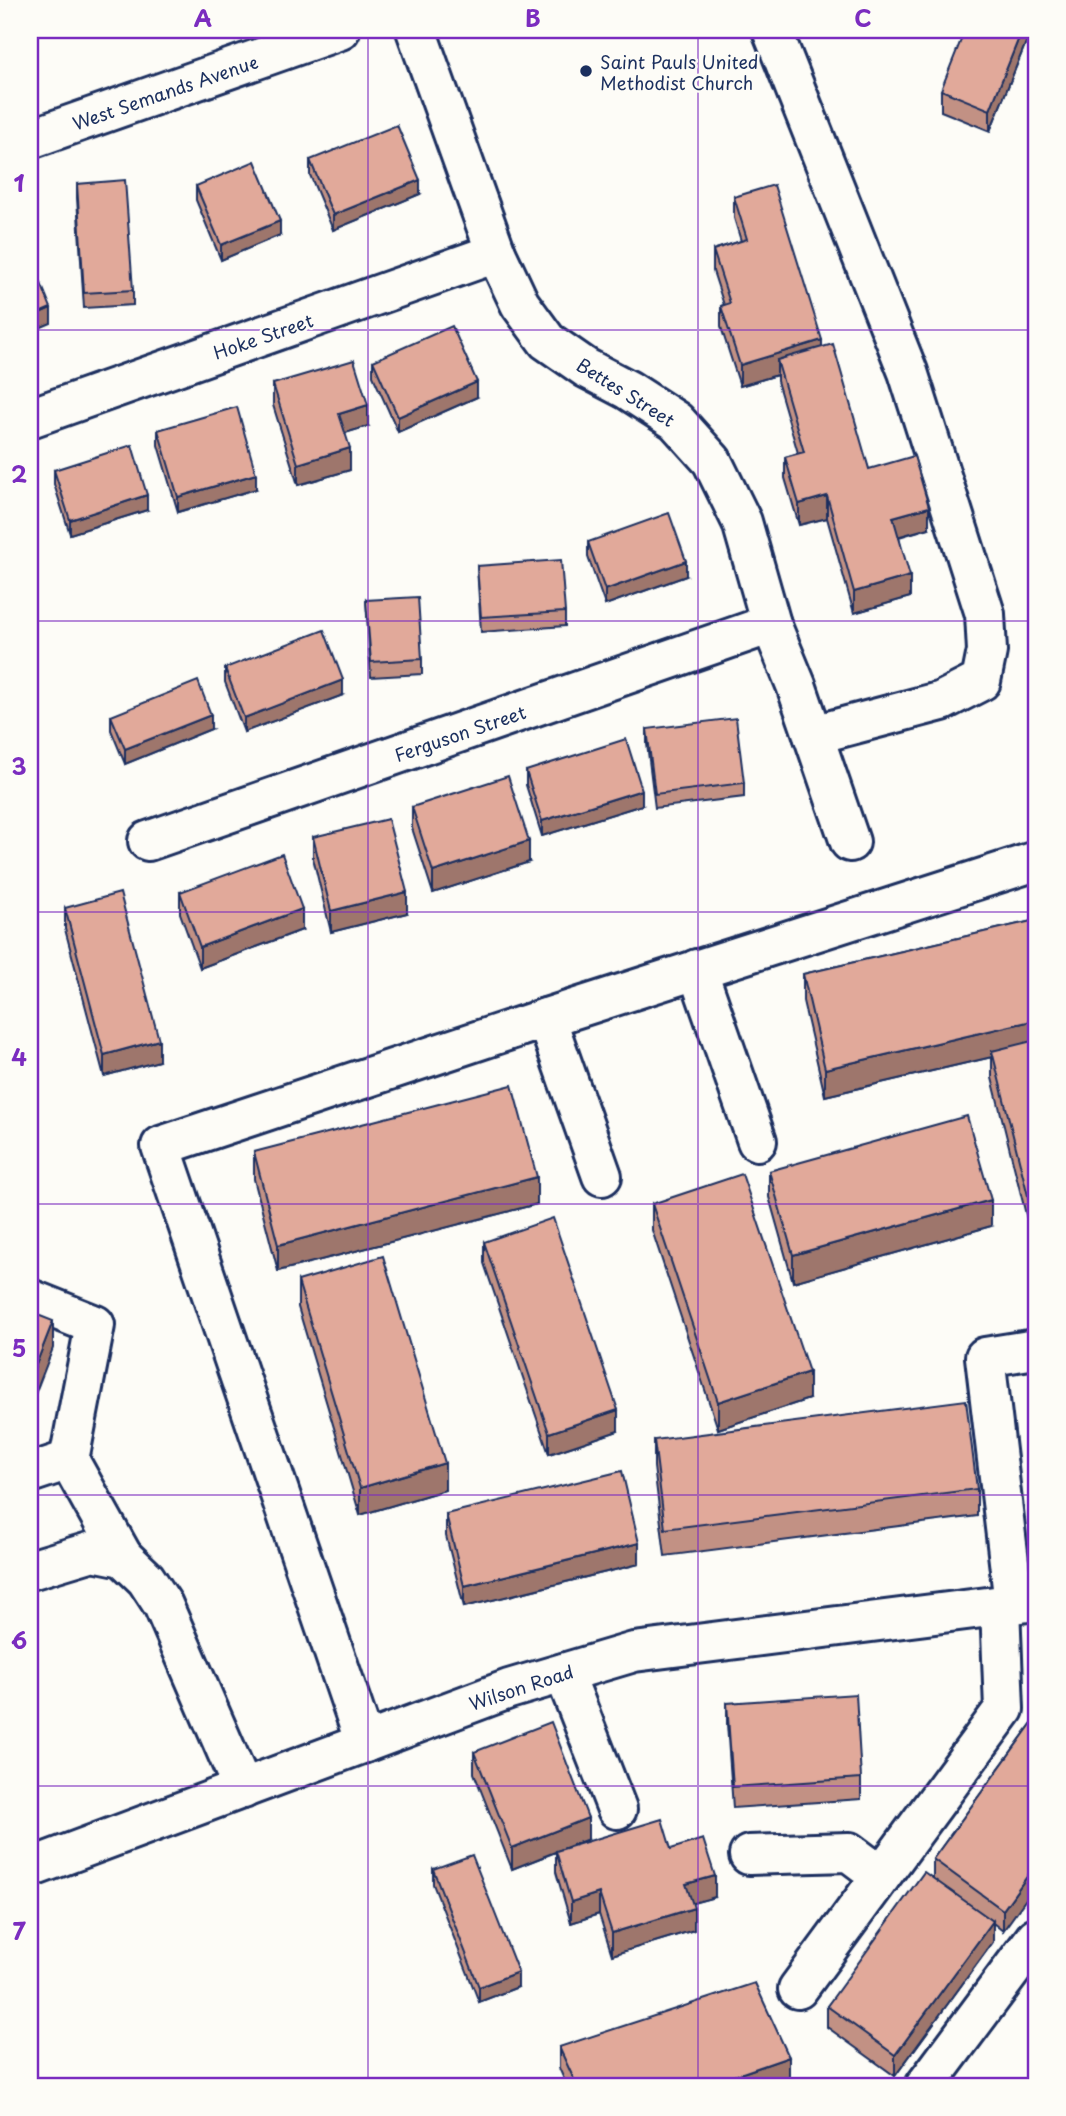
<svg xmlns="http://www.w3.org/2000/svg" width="1066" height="2116" font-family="'Playpen Sans',sans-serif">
<rect width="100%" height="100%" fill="#fdfcf7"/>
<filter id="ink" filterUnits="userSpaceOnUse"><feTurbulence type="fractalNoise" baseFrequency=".0143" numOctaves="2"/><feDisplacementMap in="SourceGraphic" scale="14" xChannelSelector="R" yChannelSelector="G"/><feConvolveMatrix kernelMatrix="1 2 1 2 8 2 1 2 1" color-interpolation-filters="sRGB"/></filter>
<g filter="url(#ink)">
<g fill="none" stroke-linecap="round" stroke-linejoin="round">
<g stroke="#1b2f5e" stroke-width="44">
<g id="minor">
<path d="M 416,30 L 496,253 L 520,304 L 547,341 L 586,368 L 628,390 L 676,421 L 712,461 L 742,522 L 771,624 L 796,685 L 850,842"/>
<path d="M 772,30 L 908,372 L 985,614 L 987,651 L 981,681 L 942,701 L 813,735"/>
<path d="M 30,139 L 340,30"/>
<path d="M 30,418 L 496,253"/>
<path d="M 148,841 L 771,624"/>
<path d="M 697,969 L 757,1141"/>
<path d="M 546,1018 L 602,1176"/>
<path d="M 30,1299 L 95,1325 L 69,1460"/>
<path d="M 30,1473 L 69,1460 L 123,1557"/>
<path d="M 30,1570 L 93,1551 L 123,1557 L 146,1579 L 163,1605 L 243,1789"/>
<path d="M 1014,1604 L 985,1357 L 1036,1349"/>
<path d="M 564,1673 L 617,1809"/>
<path d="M 365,1743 L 161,1146 L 546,1018 L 1036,861"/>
<path d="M 749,1855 L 849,1852 L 881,1876"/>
<path d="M 30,1868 L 509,1689 L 634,1652 L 1036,1601"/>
<path d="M 798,1989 L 1004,1709 L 1000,1606"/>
<path d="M 925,2086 L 1036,1937"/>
</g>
</g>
<use href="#minor" stroke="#fdfcf7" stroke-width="38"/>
</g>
<g fill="#c29184" stroke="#1b2f5e" stroke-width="2">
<path d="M 1031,30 L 990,131 L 941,111 L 941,90 Z"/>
<path d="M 310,160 L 420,194 L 333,230 L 310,175 Z"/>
<path d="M 77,184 L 133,290 L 133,305 L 84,308 L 77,198 Z"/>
<path d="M 196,186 L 280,235 L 221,260 L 196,200 Z"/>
<path d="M 734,197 L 822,347 L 869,469 L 929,528 L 899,537 L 910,597 L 854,613 L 827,518 L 799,525 L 785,478 L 785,457 L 798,453 L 777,381 L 777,375 L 740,386 L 721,327 L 721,306 L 724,305 L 713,271 L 713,250 L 741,241 L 734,218 Z"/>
<path d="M 373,361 L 477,397 L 398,432 L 373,376 Z"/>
<path d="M 273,384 L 368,426 L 345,433 L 350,470 L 298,485 L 273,405 Z"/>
<path d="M 158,430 L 256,489 L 178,512 L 158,445 Z"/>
<path d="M 54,470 L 147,510 L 70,534 L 54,484 Z"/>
<path d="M 588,542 L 686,576 L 605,605 L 588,557 Z"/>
<path d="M 477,566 L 565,612 L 565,626 L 481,632 Z"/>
<path d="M 366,600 L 422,659 L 422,674 L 371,677 Z"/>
<path d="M 225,668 L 343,695 L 244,732 L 225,682 Z"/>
<path d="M 111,716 L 211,729 L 125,764 L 111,730 Z"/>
<path d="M 647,729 L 744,783 L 744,797 L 655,808 L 647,744 Z"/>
<path d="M 526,771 L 642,805 L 542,836 L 526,785 Z"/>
<path d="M 412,807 L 529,862 L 433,893 L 412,828 Z"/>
<path d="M 313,837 L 407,913 L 331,932 L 313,858 Z"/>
<path d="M 180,892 L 302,930 L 200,968 L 180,913 Z"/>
<path d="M 65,908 L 159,1061 L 104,1076 L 65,929 Z"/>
<path d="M 1036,920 L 1036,1255 L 992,1078 L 992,1057 L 825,1096 L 803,1001 L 803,974 Z"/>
<path d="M 254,1152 L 537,1204 L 278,1271 L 254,1179 Z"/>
<path d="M 769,1171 L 991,1226 L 793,1282 L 769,1197 Z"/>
<path d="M 652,1204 L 809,1399 L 718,1429 L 652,1230 Z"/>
<path d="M 484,1242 L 618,1431 L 549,1454 L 484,1263 Z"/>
<path d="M 298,1281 L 445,1490 L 360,1515 L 298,1307 Z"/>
<path d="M 654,1440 L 977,1489 L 977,1516 L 665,1556 L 654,1467 Z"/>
<path d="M 446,1514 L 639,1564 L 464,1607 L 446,1536 Z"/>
<path d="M 727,1703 L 861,1778 L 861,1799 L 733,1808 L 727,1724 Z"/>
<path d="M 1032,1723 L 1003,1931 L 993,1923 L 993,1942 L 895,2076 L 827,2027 L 827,2006 L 933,1878 L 933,1859 Z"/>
<path d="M 474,1752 L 588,1839 L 572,1846 L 671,1849 L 715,1897 L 692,1903 L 694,1930 L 612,1955 L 599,1914 L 571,1923 L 556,1872 L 556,1852 L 512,1869 L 474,1773 Z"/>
<path d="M 433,1869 L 518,1987 L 479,2002 L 433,1884 Z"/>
<path d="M 559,2047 L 789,2078 L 765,2086 L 567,2086 L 559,2068 Z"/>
</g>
<g fill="#9e766c" stroke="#1b2f5e" stroke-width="2">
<path d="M 1022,30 L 1031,30 L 990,131 L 990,110 Z"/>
<path d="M 420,180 L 420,194 L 333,230 L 333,215 Z"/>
<path d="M 280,221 L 280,235 L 221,260 L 221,245 Z"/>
<path d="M 51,308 L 51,323 L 30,332 L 30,317 Z"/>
<path d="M 822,340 L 822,361 L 777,360 L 777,375 L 740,386 L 740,365 Z"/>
<path d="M 477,382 L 477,397 L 398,432 L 398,417 Z"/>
<path d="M 368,405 L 368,426 L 339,435 L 339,414 Z"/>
<path d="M 350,448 L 350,470 L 298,485 L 298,464 Z"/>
<path d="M 256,474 L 256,489 L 178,512 L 178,497 Z"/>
<path d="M 147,495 L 147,510 L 70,534 L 70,520 Z"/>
<path d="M 827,496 L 827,518 L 799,525 L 799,504 Z"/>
<path d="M 929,507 L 929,528 L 893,538 L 893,517 Z"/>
<path d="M 686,561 L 686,576 L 605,605 L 605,590 Z"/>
<path d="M 910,576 L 910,597 L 854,613 L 854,592 Z"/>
<path d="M 343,680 L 343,695 L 244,732 L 244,718 Z"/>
<path d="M 211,715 L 211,729 L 125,764 L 125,749 Z"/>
<path d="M 642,790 L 642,805 L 542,836 L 542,821 Z"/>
<path d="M 529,841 L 529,862 L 433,893 L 433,872 Z"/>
<path d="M 407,892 L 407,913 L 331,932 L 331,911 Z"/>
<path d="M 302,909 L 302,930 L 200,968 L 200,947 Z"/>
<path d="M 1036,1020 L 1036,1047 L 992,1051 L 992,1057 L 825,1096 L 825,1069 Z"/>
<path d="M 159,1040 L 159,1061 L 104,1076 L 104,1055 Z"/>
<path d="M 537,1177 L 537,1204 L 278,1271 L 278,1245 Z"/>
<path d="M 991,1200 L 991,1226 L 793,1282 L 793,1255 Z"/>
<path d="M 53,1321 L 53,1348 L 30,1407 L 30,1380 Z"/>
<path d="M 809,1372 L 809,1399 L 718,1429 L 718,1402 Z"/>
<path d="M 618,1410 L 618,1431 L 549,1454 L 549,1433 Z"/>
<path d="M 445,1463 L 445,1490 L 360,1515 L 360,1488 Z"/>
<path d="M 639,1543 L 639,1564 L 464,1607 L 464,1586 Z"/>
<path d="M 588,1818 L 588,1839 L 512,1869 L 512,1848 Z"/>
<path d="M 1036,1864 L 1036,1885 L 1003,1931 L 1003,1910 Z"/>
<path d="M 715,1876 L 715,1897 L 686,1905 L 686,1884 Z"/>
<path d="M 599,1893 L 599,1914 L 571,1923 L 571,1902 Z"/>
<path d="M 694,1908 L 694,1930 L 612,1955 L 612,1933 Z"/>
<path d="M 993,1921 L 993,1942 L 895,2076 L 895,2055 Z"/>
<path d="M 518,1972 L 518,1987 L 479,2002 L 479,1987 Z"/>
<path d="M 789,2057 L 789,2078 L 765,2086 L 705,2086 Z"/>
</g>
<g fill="#e1a99a" stroke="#1b2f5e" stroke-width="2">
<path d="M 965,30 L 1022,30 L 990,110 L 941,90 Z"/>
<path d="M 397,125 L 420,180 L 333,215 L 310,160 Z"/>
<path d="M 255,161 L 280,221 L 221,245 L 196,186 Z"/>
<path d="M 125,180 L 133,290 L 84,293 L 77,184 Z"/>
<path d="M 774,185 L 822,340 L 740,365 L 721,306 L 730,303 L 713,250 L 747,239 L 734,197 Z"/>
<path d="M 30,256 L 51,308 L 30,317 Z"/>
<path d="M 452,326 L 477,382 L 398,417 L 373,361 Z"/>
<path d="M 833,344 L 869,469 L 914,456 L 929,507 L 893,517 L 910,576 L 854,592 L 827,496 L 799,504 L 785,457 L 804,452 L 777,360 Z"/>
<path d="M 354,360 L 368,405 L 339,414 L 350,448 L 298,464 L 273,384 Z"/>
<path d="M 237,407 L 256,474 L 178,497 L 158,430 Z"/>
<path d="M 132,445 L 147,495 L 70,520 L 54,470 Z"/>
<path d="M 669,513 L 686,561 L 605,590 L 588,542 Z"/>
<path d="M 561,560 L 565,612 L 481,617 L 477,566 Z"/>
<path d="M 418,597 L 422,659 L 371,662 L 366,600 Z"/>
<path d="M 324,630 L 343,680 L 244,718 L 225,668 Z"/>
<path d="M 198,681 L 211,715 L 125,749 L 111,716 Z"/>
<path d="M 736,718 L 744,783 L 655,794 L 647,729 Z"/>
<path d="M 626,739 L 642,790 L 542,821 L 526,771 Z"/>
<path d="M 508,776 L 529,841 L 433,872 L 412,807 Z"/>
<path d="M 388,819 L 407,892 L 331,911 L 313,837 Z"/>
<path d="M 282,854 L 302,909 L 200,947 L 180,892 Z"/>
<path d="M 120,893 L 159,1040 L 104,1055 L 65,908 Z"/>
<path d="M 1036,920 L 1036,1020 L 825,1069 L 803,974 Z"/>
<path d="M 1036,1040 L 1036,1228 L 992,1051 Z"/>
<path d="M 512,1085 L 537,1177 L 278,1245 L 254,1152 Z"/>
<path d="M 967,1116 L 991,1200 L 793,1255 L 769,1171 Z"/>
<path d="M 742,1174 L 809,1372 L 718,1402 L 652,1204 Z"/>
<path d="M 553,1218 L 618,1410 L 549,1433 L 484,1242 Z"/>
<path d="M 383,1256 L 445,1463 L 360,1488 L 298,1281 Z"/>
<path d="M 30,1312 L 53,1321 L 30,1380 Z"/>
<path d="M 966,1400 L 977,1489 L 665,1529 L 654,1440 Z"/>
<path d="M 622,1471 L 639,1543 L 464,1586 L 446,1514 Z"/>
<path d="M 856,1694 L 861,1778 L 733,1787 L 727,1703 Z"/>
<path d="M 551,1722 L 588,1818 L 512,1848 L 474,1752 Z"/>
<path d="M 1032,1723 L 1036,1726 L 1036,1864 L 1003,1910 L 933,1859 Z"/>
<path d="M 662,1819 L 671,1849 L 703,1839 L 715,1876 L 686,1884 L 694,1908 L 612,1933 L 599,1893 L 571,1902 L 556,1851 Z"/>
<path d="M 472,1855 L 518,1972 L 479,1987 L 433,1869 Z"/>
<path d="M 924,1872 L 993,1921 L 895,2055 L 827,2006 Z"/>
<path d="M 755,1983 L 789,2057 L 705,2086 L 577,2086 L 559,2047 Z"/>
</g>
</g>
<path fill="none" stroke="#7b2cbf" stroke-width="2" stroke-opacity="0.55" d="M 368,30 L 368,2086M 698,30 L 698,2086M 30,330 L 1036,330M 30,621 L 1036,621M 30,912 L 1036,912M 30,1204 L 1036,1204M 30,1495 L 1036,1495M 30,1786 L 1036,1786"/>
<circle fill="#1b2f5e" stroke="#fdfcf7" stroke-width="2.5" cx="586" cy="71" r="7"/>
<g text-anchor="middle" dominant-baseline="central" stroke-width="5" stroke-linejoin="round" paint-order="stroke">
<g font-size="18" fill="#1b2f5e" stroke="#fdfcf7" text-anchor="start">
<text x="600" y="61">Saint Pauls United<tspan x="600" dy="21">Methodist Church</tspan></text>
</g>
<g font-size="18" fill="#1b2f5e" stroke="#fdfcf7">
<text transform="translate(165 92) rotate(-19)">West Semands Avenue</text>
<text transform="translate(263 336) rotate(-19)">Hoke Street</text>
<text transform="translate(626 392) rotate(32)">Bettes Street</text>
<text transform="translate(460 733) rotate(-19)">Ferguson Street</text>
<text transform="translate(521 1687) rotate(-18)">Wilson Road</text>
</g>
</g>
<rect width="1066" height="2116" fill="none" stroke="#fdfcf7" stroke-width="77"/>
<rect x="38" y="38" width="990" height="2040" fill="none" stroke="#7b2cbf" stroke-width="2.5"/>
<g font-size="23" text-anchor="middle" font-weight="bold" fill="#7b2cbf">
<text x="203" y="27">A</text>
<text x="533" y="27">B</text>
<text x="863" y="27">C</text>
<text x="19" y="192">1</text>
<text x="19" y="483">2</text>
<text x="19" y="775">3</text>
<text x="19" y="1066">4</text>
<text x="19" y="1357">5</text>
<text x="19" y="1649">6</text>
<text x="19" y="1940">7</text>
</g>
</svg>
